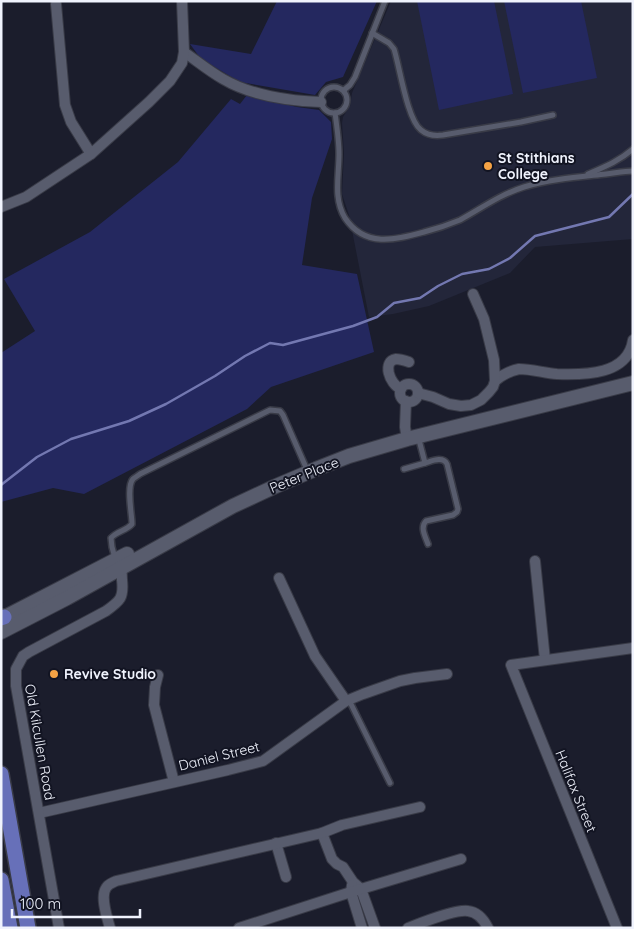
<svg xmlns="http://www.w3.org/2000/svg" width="634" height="929" font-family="Quicksand,sans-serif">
<rect width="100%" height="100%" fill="#1b1d2c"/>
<path fill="#23263a" d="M 391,1 L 633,1 L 633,239 L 535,247 L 510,273 L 429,306 L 393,314 L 369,317 L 349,215 L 342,194 L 344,153 L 342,123 L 343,117 L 350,106 L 352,93 Z"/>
<g fill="#24285f">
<path d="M 277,1 L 377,1 L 343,77 L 326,82 L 315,95 L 240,82 L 201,59 L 190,44 L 251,54 Z"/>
<path d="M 417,1 L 494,1 L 513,94 L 439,110 Z"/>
<path d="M 504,1 L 581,1 L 597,78 L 523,93 Z"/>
<path d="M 247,95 L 297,107 L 319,110 L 331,122 L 332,139 L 312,198 L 302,265 L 357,274 L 374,352 L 271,387 L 247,409 L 84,494 L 53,488 L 1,502 L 1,353 L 35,331 L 4,279 L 90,232 L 178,162 L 231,99 L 240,104 Z"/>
</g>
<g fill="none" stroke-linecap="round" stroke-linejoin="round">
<path stroke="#7378b1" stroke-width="2.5" d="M 1,485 L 37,457 L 71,439 L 129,421 L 166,404 L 215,376 L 245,356 L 270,343 L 283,345 L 353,326 L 377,317 L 394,303 L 420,298 L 438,286 L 462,274 L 489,269 L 510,258 L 535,236 L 609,217 L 633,194"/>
<g stroke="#393b47" stroke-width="8">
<g id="service">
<path d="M 372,33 L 389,43 L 394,49 C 400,68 407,119 421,130 C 427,135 436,136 443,135 L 521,122 L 553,115"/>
<circle cx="334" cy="100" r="13"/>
<path d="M 344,90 L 350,85 L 355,77 L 385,1"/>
<path d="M 335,113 C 337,127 339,141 339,154 C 339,176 333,198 345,218 C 365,248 395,240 424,232 C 436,229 448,225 460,220 C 482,208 499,195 524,187 C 551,179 579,177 606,174 C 615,173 624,171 633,171"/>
<path d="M 588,174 C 604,167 619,161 633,149"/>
<path d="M 418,436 L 425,463 C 432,461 443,456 447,464 L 458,509 L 457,512 L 453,515 L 426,521 C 420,527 425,536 428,544"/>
<path d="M 404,469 L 425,463"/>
<path d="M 115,558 L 112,547 L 111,538 C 117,531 126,531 132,524 C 132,514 126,487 133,479 C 134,478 139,475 140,474 L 270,410 L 280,411 L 283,415 L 308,472"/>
<path d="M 349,700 L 390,783"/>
</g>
</g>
<g stroke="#393b47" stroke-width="12">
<g id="minor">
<path d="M 56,4 L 65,105 L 71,122 L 91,154"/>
<path d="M 184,52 C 197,61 209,71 223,79 C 250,95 289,101 321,102"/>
<path d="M 1,207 L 26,197 L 91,154 L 149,102 L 170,81 L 182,63 L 184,52 L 182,1"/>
<path d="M 495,381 C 502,375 509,371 519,369 C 532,369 544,373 557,374 C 585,375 628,375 633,340"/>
<circle cx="409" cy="393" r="9"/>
<path d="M 401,389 C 389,384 382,361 396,359 C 400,359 406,361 409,362"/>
<path d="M 418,393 L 433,397 L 449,404 L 461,406 L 471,405 L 481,400 L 489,392 L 493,387 L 495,381 L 494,360 L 484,319 L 473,294"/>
<path d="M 406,401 L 405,427 L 407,439"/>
<path d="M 535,561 L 545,660"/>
<path d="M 279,578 L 315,656 L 346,701"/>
<path d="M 158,675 L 155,687 L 154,705 L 174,782"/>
<path d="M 39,813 L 228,770 L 263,761 L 346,701 L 363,694 L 400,681 L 415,678 L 447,674"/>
<path d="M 322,833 L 332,859 L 337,864 L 343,867 L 353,882 L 361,889 L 375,928"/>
<path d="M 276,843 L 286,877"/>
<path d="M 352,885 L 351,892 L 362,928"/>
<path d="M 59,928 L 16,686 L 16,669 L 23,656 L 29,652 L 106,611 C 120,601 124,598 122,580 C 122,575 122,569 119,564"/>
<path d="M 110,928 C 107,917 100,897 106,888 C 108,884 112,883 116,881 L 322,833 L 342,825 L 420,807"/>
<path d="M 239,928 L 351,892 L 461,859"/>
<path d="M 408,928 C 421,923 455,909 468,911 C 477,912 484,920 488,928"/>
<path d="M 617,928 L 511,665 L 633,648"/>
</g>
</g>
<g stroke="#393b47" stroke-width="16">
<g id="secondary">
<path d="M 1,619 L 127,554"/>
<path d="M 1,632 L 67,598 L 233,506 L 276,486 L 316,469 L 349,456 L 407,439 L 633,383"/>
</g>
</g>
<g stroke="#393b47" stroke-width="18">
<g id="primary">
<path d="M 1,618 L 4,617"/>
<path d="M 1,774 L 28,928"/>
<path d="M 1,880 L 10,928"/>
</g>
</g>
<use href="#service" stroke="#585c6d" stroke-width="5"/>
<use href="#minor" stroke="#585c6d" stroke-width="10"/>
<use href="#secondary" stroke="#585c6d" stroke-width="14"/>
<use href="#primary" stroke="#6770b9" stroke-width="15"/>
</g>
<g fill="#f5a345" stroke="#121422" stroke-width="2">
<circle cx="488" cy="166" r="5"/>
<circle cx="54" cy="674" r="5"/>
</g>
<g text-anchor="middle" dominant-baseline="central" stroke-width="4" stroke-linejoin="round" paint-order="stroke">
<g font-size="14" font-weight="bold" fill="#f0f3fd" stroke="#121422" text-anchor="start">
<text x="498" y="158">St Stithians<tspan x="498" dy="16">College</tspan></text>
<text x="64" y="674">Revive Studio</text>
</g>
<g font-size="14" fill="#f0f3fd" stroke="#121422">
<text transform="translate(304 475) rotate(-22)">Peter Place</text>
<text transform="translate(40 742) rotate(80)">Old Kilcullen Road</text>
<text transform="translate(219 756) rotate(-14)">Daniel Street</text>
<text transform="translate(576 791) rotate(68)">Halifax Street</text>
</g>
</g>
<rect width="634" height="929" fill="none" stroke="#f0f3fd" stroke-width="5"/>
<path d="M12 909v8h128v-8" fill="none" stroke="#f0f3fd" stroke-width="2.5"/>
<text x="20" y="909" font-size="15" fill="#f0f3fd" stroke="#121422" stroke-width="4" paint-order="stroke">100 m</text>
</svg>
